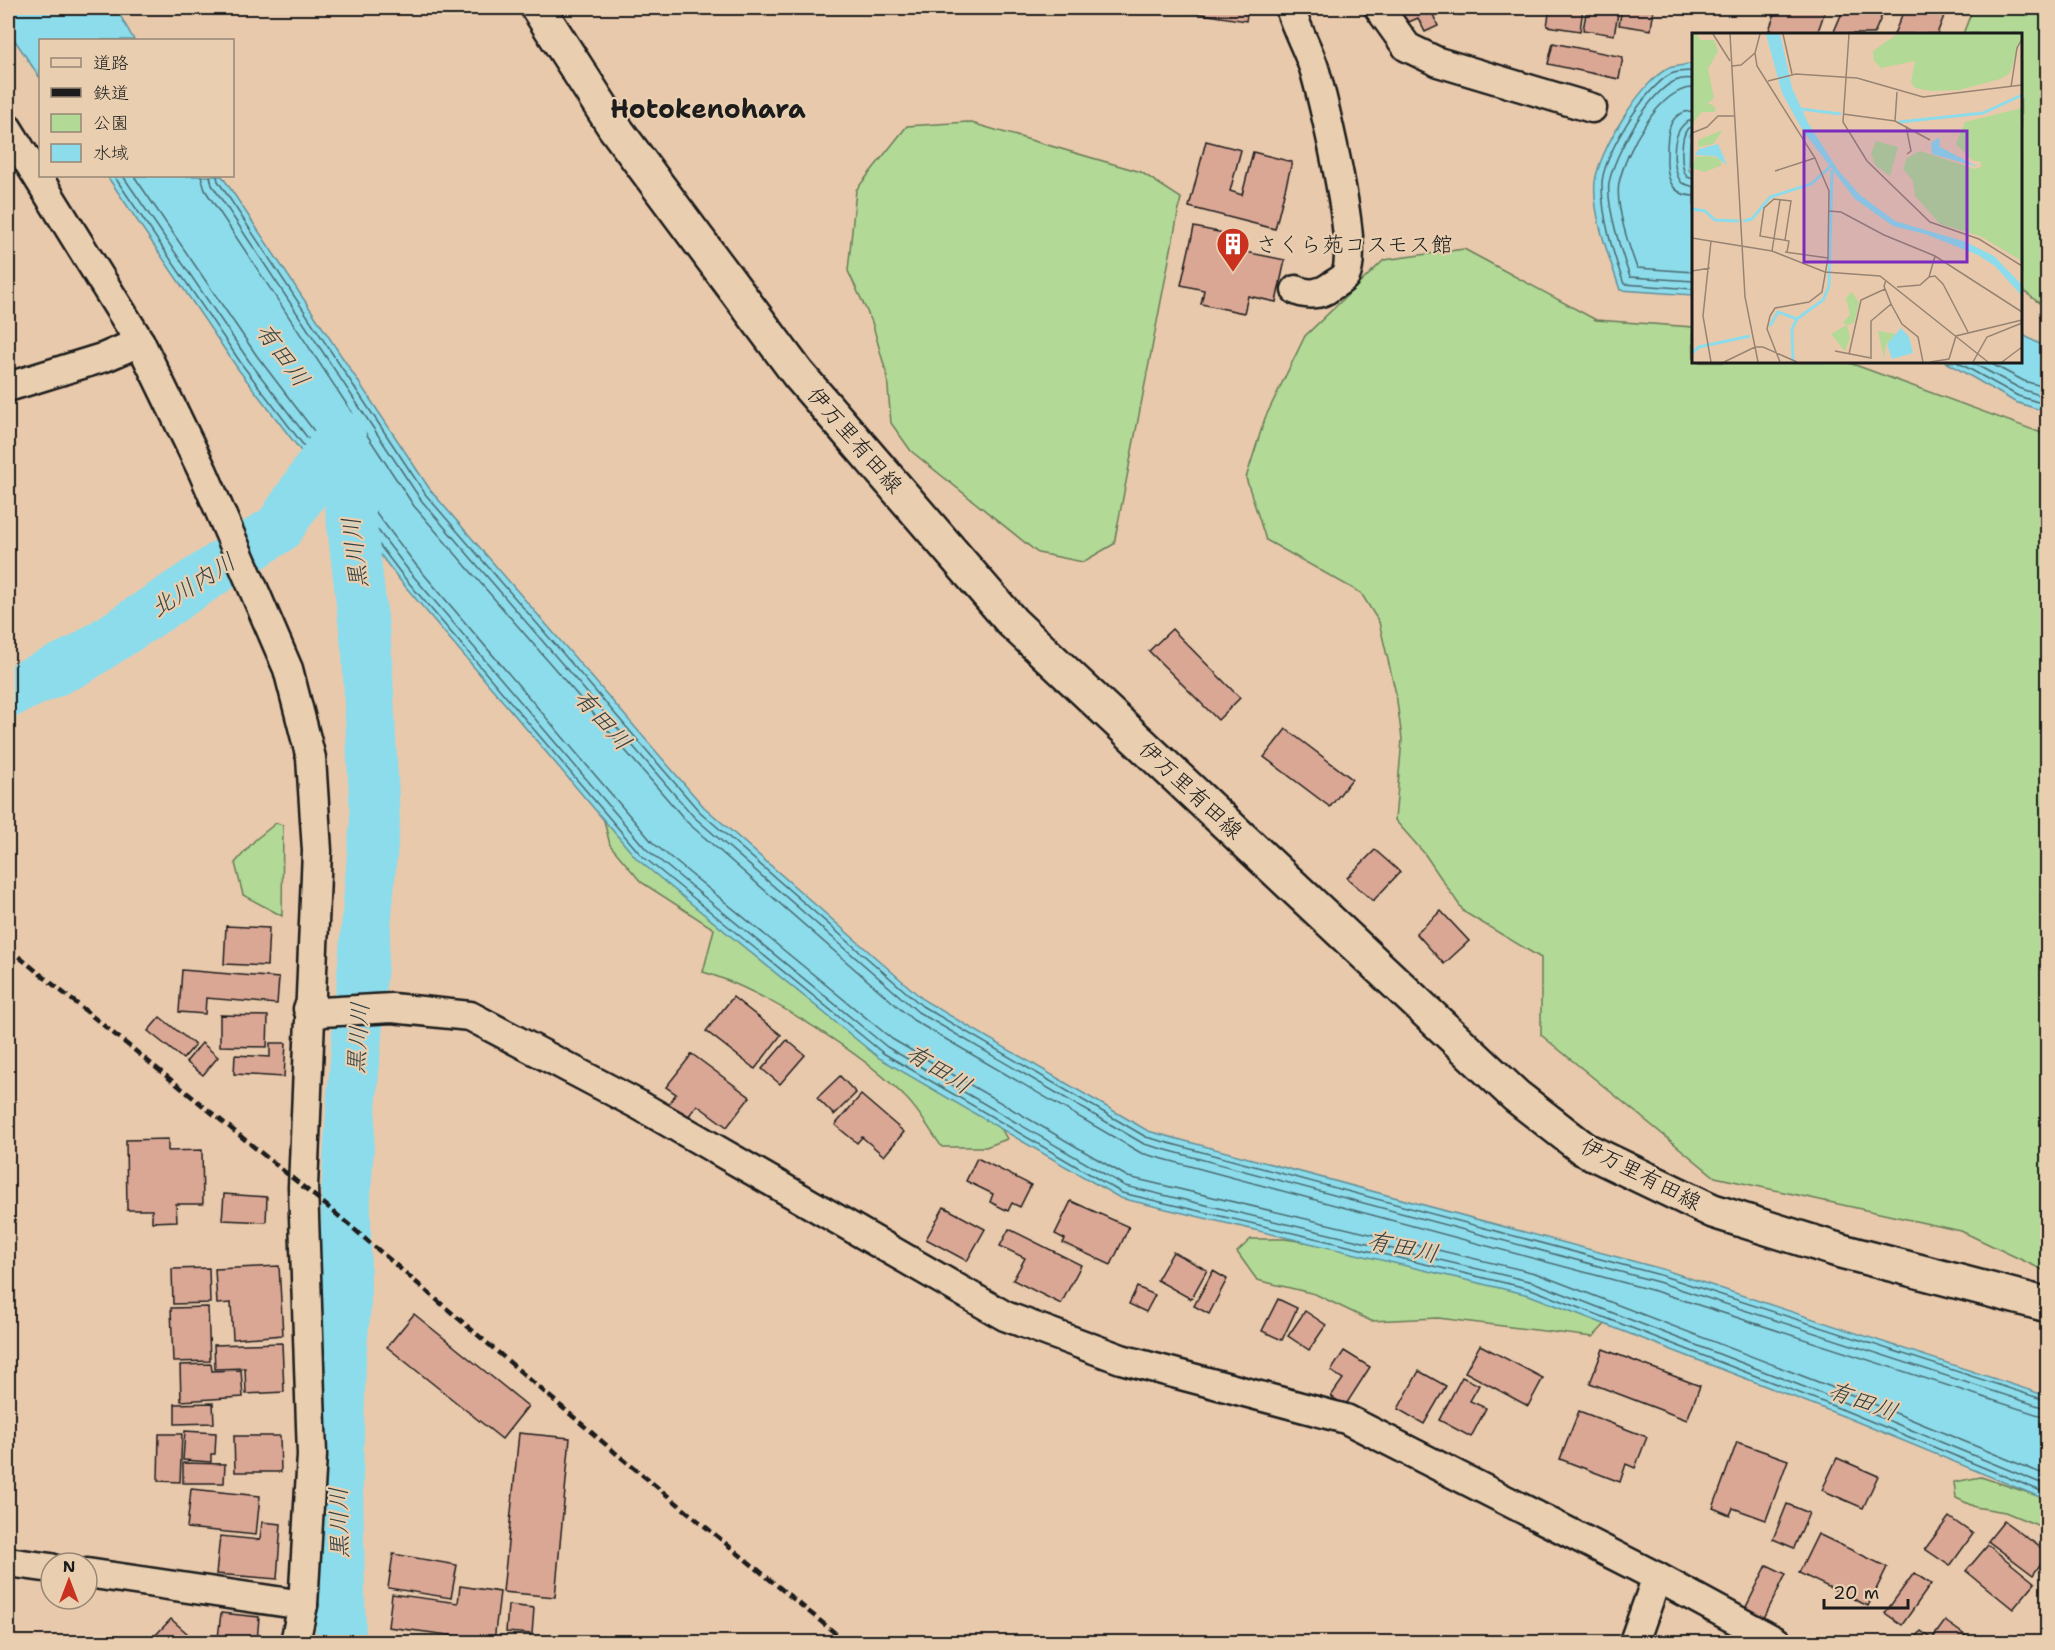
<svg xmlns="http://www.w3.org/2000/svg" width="2055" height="1650" font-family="'Shantell Sans','Klee One',sans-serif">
<rect width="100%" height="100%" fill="#e9c9ac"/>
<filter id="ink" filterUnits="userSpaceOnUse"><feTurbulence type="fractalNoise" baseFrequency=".0167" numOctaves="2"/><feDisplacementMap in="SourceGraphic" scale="12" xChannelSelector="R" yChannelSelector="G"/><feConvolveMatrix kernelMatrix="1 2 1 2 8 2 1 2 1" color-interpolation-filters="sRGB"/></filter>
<g filter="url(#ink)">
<g fill="#b2d995" stroke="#677a58" stroke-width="1.5">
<path d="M 1973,8 L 2047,8 L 2047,309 L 2021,289 L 2020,34 L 1963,34 Z"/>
<path d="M 968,122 L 1141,172 L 1181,198 L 1114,544 L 1083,562 L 1038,553 L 911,451 L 891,423 L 887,376 L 872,322 L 848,271 L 856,190 L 907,126 Z"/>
<path d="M 1464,249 L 1596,320 L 1693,327 L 1694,362 L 1847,362 L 2047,435 L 2047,1272 L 1961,1231 L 1715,1177 L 1541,1035 L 1541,958 L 1464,912 L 1424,853 L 1395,820 L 1402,739 L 1396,694 L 1379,622 L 1361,593 L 1266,540 L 1246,478 L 1265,418 L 1305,336 L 1384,260 Z"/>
<path d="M 597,792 L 990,1108 L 1007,1139 L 986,1147 L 942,1147 C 930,1131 919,1110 904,1096 C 861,1052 761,989 703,972 L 714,929 L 641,882 L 610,845 Z"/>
<path d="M 276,823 L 283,825 L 282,916 L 243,895 L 235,863 L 255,840 Z"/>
<path d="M 1251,1239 L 1285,1239 L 1446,1263 L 1608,1321 L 1593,1337 L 1438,1318 L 1371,1321 L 1315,1294 L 1257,1280 L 1237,1252 Z"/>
<path d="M 1981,1477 L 2047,1499 L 2047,1529 L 2005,1512 L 1975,1507 L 1956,1498 L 1954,1482 Z"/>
</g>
<g fill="#8ddceb" stroke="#608f98" stroke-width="1.5">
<path d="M 8,8 L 116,8 L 134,40 L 40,40 L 40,78 L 8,30 Z"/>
<path d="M 1688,64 L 1694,66 L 1694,131 L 1690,135 L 1689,170 L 1694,175 L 1693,295 L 1620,290 C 1610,259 1592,215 1595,182 C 1598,153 1642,79 1669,68 C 1675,66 1682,66 1688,64 Z"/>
<path d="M 107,176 L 222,176 L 431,491 L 704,807 L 925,1001 L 1148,1131 L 1662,1269 L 2047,1396 L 2047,1500 L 1843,1416 L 1529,1295 L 1120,1198 L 879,1058 L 637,859 L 399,579 L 238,369 Z"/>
<path d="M 2021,334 L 2047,348 L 2047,412 L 2015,402 L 1946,362 L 2020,362 Z"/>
</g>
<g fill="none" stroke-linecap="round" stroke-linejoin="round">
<g stroke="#49696f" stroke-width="1.5">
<path d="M 1694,71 C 1687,71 1677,71 1671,74 C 1646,86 1601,158 1602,185 C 1602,218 1613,253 1624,284 L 1694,289"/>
<path d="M 1694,79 C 1688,78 1681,78 1675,81 C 1649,92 1614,155 1609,183 C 1606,205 1622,255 1630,277 L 1694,281"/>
<path d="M 1694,88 C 1659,87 1625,153 1619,183 C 1615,205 1629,247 1637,268 L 1694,272"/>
<path d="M 1694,111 C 1668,111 1667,133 1667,153 C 1666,173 1668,195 1694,196"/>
<path d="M 1694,120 C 1670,121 1670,170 1682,183 L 1694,187"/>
<path d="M 1694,127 L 1688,128 C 1680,137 1680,168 1687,177 L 1694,179"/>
<path d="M 114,176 L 243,366 L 403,576 L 641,855 L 883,1053 L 1122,1193 L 1531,1289 L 1846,1411 L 2048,1494"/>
<path d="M 123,176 L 249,361 L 409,571 L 646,849 L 887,1047 L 1125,1186 L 1533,1282 L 1848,1404 L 2048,1486"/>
<path d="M 134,176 L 257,356 L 416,565 L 653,843 L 892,1039 L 1128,1177 L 1535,1273 L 1852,1395 L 2048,1476"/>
<path d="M 201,176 L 205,190 L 414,506 L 688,823 L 913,1020 L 1141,1153 L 1655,1291 L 2048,1418"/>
<path d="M 210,176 L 212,185 L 421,500 L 694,817 L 918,1012 L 1144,1144 L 1658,1282 L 2048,1409"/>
<path d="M 217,176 L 218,181 L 426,495 L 699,811 L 922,1006 L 1146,1137 L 1660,1275 L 2048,1401"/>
<path d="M 1957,362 L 2018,396 L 2048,405"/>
<path d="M 1971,362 L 2021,389 L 2048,398"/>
<path d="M 1988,362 L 2024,381 L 2048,388"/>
</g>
<g stroke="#8ddceb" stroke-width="50">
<path d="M 8,693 L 79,660 L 279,528 L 341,435"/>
<path d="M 341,1642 L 338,1480 L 341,1359 L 346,1305 L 346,1195 L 352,1096 L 375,820 L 367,654 L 343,448"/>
</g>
</g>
<g fill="#dba795" stroke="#1c1c1c" stroke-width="1.5">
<path d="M 1177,8 L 1248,8 L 1246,21 L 1176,10 Z"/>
<path d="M 1394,8 L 1430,8 L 1438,26 L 1425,32 L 1418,18 L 1402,25 Z"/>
<path d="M 1458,8 L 1481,8 L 1482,14 L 1458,15 Z"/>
<path d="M 1550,8 L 1583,8 L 1580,31 L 1547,26 Z"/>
<path d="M 1587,8 L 1619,8 L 1614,35 L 1583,30 Z"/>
<path d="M 1622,8 L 1654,8 L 1651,30 L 1619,25 Z"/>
<path d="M 1777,8 L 1826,8 L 1817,34 L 1782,34 L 1769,30 Z"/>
<path d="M 1844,8 L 1885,8 L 1874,34 L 1833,34 Z"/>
<path d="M 1905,8 L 1947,8 L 1937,34 L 1894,34 Z"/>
<path d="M 1553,43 L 1623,57 L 1619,79 L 1548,64 Z"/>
<path d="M 1206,141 L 1241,150 L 1230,191 L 1242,195 L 1253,152 L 1292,162 L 1275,229 L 1189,207 Z"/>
<path d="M 1194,227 L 1243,237 L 1240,251 L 1285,260 L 1276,302 L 1248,296 L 1244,313 L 1201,304 L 1204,290 L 1181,285 Z"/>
<path d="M 1172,629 L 1240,698 L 1218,720 L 1149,651 Z"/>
<path d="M 1286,729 L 1352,779 L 1330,807 L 1264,757 Z"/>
<path d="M 1375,850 L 1400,872 L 1373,901 L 1347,878 Z"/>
<path d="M 1441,911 L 1469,941 L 1444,964 L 1416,933 Z"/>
<path d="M 226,926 L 269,928 L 267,966 L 224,964 Z"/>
<path d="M 182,970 L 279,978 L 277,1004 L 206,998 L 205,1014 L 179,1012 Z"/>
<path d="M 733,997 L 781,1035 L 755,1069 L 706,1031 Z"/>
<path d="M 220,1015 L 268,1016 L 267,1047 L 220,1046 Z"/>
<path d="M 160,1017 L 195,1045 L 183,1059 L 148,1031 Z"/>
<path d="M 787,1040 L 805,1055 L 780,1084 L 762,1069 Z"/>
<path d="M 202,1043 L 218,1057 L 203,1075 L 186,1062 Z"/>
<path d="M 270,1043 L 286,1043 L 284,1077 L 234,1074 L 235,1055 L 270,1057 Z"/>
<path d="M 692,1054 L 750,1097 L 727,1127 L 697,1105 L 685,1121 L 666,1107 L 676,1094 L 666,1087 Z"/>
<path d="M 840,1076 L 856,1093 L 834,1115 L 817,1098 Z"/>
<path d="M 861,1095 L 904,1132 L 884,1156 L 862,1137 L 857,1143 L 835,1125 Z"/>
<path d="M 168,1139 L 168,1151 L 202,1150 L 203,1204 L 176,1204 L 177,1221 L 152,1222 L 152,1210 L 127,1210 L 126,1140 Z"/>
<path d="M 977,1158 L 1031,1185 L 1020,1207 L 1012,1203 L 1008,1211 L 990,1202 L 993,1194 L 966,1181 Z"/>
<path d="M 224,1194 L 267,1197 L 266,1222 L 222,1220 Z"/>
<path d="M 1071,1201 L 1129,1227 L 1111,1265 L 1063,1243 L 1065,1239 L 1055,1234 Z"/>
<path d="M 944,1207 L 985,1229 L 967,1261 L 926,1239 Z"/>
<path d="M 1009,1229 L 1081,1265 L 1061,1304 L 1013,1280 L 1025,1258 L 1000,1246 Z"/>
<path d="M 1173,1252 L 1207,1270 L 1191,1299 L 1157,1280 Z"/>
<path d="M 279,1266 L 283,1335 L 233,1339 L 231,1303 L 217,1304 L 215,1269 Z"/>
<path d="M 209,1268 L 210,1303 L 173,1304 L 172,1269 Z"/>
<path d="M 1213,1271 L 1227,1279 L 1209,1314 L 1194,1306 Z"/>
<path d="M 1137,1287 L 1155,1295 L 1146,1312 L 1129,1304 Z"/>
<path d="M 1278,1299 L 1297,1308 L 1282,1340 L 1262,1331 Z"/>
<path d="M 208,1307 L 210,1361 L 173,1362 L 171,1308 Z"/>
<path d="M 1305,1311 L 1326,1325 L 1309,1350 L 1288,1336 Z"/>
<path d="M 414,1314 L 528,1406 L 502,1439 L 387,1347 Z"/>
<path d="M 282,1343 L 284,1392 L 246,1394 L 245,1368 L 215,1369 L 214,1345 Z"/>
<path d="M 1480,1345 L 1543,1378 L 1528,1406 L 1465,1372 Z"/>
<path d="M 1603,1349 L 1700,1386 L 1687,1420 L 1590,1383 Z"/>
<path d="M 1344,1351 L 1370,1367 L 1345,1406 L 1331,1396 L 1343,1379 L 1331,1371 Z"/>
<path d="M 211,1364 L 212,1371 L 241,1370 L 243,1397 L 181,1401 L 180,1365 Z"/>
<path d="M 1419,1371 L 1446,1386 L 1424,1424 L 1398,1409 Z"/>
<path d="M 1462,1377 L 1479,1385 L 1470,1401 L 1486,1408 L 1471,1437 L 1439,1420 Z"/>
<path d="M 213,1403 L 214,1423 L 175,1424 L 175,1404 Z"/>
<path d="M 1579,1411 L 1647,1437 L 1635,1468 L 1626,1464 L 1620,1482 L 1560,1459 Z"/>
<path d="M 185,1431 L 216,1433 L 215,1454 L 211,1454 L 211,1462 L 183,1460 Z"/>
<path d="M 519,1433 L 570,1438 L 555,1597 L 503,1592 Z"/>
<path d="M 159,1434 L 182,1434 L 180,1482 L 158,1481 Z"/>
<path d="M 234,1436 L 280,1436 L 281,1472 L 235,1472 Z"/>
<path d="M 1737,1442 L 1788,1460 L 1766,1520 L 1733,1508 L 1730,1515 L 1713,1508 Z"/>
<path d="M 1837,1458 L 1878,1476 L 1863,1508 L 1822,1490 Z"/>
<path d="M 183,1463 L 225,1464 L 224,1483 L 183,1483 Z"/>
<path d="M 8,1470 L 15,1470 L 8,1531 Z"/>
<path d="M 191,1489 L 260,1496 L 256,1535 L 187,1528 Z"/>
<path d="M 1787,1504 L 1809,1513 L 1794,1548 L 1773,1539 Z"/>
<path d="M 1949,1517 L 1973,1534 L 1950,1566 L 1925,1549 Z"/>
<path d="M 2004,1521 L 2048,1553 L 2033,1575 L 1988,1541 Z"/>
<path d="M 262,1522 L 281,1524 L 277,1579 L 216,1574 L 220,1536 L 260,1540 Z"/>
<path d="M 1818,1534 L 1887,1567 L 1868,1606 L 1799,1573 Z"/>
<path d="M 1988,1545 L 2035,1583 L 2013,1609 L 1966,1571 Z"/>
<path d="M 393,1554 L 457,1565 L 451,1598 L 388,1588 Z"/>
<path d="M 1767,1565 L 1786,1574 L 1763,1620 L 1744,1611 Z"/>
<path d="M 1914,1573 L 1931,1584 L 1902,1625 L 1885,1613 Z"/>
<path d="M 460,1586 L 500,1592 L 494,1641 L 388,1627 L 392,1594 L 458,1603 Z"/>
<path d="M 508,1605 L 534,1608 L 532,1634 L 506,1632 Z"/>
<path d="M 221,1613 L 259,1617 L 257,1642 L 224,1642 L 225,1639 L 218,1638 Z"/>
<path d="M 171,1619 L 188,1634 L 180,1642 L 149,1642 Z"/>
<path d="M 1945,1621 L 1969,1638 L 1966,1642 L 1913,1642 L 1921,1631 L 1932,1639 Z"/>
<path d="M 192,1636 L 199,1642 L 186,1642 Z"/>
</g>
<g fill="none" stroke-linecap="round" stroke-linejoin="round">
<g stroke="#1c1c1c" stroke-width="33">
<g id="minor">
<path d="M 1290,8 C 1296,28 1307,47 1314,68 C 1323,98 1361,255 1345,276 C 1342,280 1334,284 1330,287 C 1320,295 1306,295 1296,290"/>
<path d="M 1379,8 L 1407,47 L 1438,62 L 1592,108"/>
<path d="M 8,129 L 140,342 L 203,472 L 288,669 L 311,758 L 317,851 L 303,1187 L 312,1455 L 303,1605 L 295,1642"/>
<path d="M 8,387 L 105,357 L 140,342"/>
<path d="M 308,1009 L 322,1012 L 392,1008 L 470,1016 L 639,1105 L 1005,1316 L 1121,1359 L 1346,1419 L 1657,1577 L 1777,1642"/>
<path d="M 8,1562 L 51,1568"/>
<path d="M 87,1573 L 303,1605"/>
<path d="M 1634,1642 L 1657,1577"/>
</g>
</g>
<g stroke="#1c1c1c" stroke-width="38">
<path id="secondary" d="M 538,8 L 615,128 L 798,374 L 1012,622 L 1516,1096 L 1584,1149 L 1713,1211 L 1841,1251 L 2048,1305"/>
</g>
<use href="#minor" stroke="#e9cfb0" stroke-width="28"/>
<use href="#secondary" stroke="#e9cfb0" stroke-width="33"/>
<path stroke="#1c1c1c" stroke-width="4.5" stroke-dasharray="9 4.5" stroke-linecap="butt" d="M 8,948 L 327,1206 L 618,1455 L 846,1642"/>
</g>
</g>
<defs>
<g id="building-pin" transform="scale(1.725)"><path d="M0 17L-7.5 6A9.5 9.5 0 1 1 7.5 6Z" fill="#c8321e" stroke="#e9cfb0"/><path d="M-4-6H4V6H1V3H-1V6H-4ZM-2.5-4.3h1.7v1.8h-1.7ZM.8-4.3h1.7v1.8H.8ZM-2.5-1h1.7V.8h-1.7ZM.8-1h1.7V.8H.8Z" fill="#fff"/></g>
</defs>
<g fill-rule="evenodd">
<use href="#building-pin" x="1233" y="244"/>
</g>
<g text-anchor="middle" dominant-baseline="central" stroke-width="4.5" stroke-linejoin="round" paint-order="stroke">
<g font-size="22" fill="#1c1c1c" stroke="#e9cfb0" text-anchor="start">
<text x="1256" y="244">さくら苑コスモス館</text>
</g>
<g font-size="22" fill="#1c1c1c" stroke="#e9cfb0">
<text transform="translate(855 440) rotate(49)">伊万里有田線</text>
<text transform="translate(1191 790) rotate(43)">伊万里有田線</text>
<text transform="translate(1641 1174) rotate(27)">伊万里有田線</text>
</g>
<g font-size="24" font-style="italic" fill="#334245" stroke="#e9cfb0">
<text transform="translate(283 355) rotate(54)">有田川</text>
<text transform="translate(355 553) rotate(-97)">黒川川</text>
<text transform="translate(193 585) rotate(-33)">北川内川</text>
<text transform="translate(603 720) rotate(48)">有田川</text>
<text transform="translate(358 1038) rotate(-86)">黒川川</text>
<text transform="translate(939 1069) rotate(32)">有田川</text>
<text transform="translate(1403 1247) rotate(12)">有田川</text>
<text transform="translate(1863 1401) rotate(20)">有田川</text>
<text transform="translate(339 1523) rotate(-91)">黒川川</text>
</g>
<g font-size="26" font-weight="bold" fill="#1c1c1c" stroke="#e9cfb0">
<text x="708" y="108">Hotokenohara</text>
</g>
</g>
<g transform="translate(1692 33)">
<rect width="330" height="330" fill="#e9c9ac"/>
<path d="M 0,1 L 5,1 L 8,7 L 22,7 L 26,18 L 16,36 L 22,65 L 16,70 L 23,74 L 23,79 L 10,79 L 0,91 ZM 205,1 L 330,1 L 330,3 L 318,40 L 308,46 L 267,57 L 239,58 L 223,55 L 219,49 L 223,28 L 189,35 L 182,28 L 181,18 ZM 330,75 L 330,228 L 288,203 L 248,191 L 223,163 L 221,148 L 211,136 L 215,125 L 228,118 L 283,136 L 289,134 L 289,129 L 280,127 L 264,111 L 273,89 ZM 31,97 L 21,111 L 6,114 L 6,107 ZM 184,108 L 206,114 L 198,143 L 183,132 L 179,120 ZM 17,123 L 28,126 L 30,132 L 13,139 L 0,135 L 4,124 ZM 160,259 L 167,270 L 162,290 L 155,292 L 158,305 L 153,318 L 139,301 L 155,292 L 151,289 L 158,282 L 154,265 ZM 186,298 L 204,301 L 194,311 L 192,325 Z" fill="#b2d995"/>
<path d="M 74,1 L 88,1 L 100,55 L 116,90 L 146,137 L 168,162 L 203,188 L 274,209 L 302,223 L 330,252 L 330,263 L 303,233 L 286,222 L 233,201 L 201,193 L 163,166 L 111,98 L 90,60 ZM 247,104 L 248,114 L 286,134 L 240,121 L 239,110 ZM 26,111 L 35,132 L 23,123 L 3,122 L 7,116 ZM 209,295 L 217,304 L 221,320 L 200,326 L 195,311 Z" fill="#8ddceb"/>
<path fill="none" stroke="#8ddceb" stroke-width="3" d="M 109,76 L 149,81M 207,89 L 291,80 L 330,62M 0,176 L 13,178 L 23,187 L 47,188M 51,188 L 60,186 L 78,164 L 119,151 L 139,133M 78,293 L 86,279 L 105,286M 0,320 L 7,314 L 58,303M 101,329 L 100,296 L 105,286 L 131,267 L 137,253 L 140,137"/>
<path fill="none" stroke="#978472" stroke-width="1.5" d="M 21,1 L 38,28M 38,1 L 53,264 L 66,329M 68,1 L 63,20 L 65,33 L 123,125 L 137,158 L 136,225 L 130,259 L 117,269 L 83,275 L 78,283 L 75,296 L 88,329M 91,1 L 100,41M 157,1 L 151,89 L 175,128 L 238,189 L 287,206 L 330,233M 40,33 L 49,32 L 63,20M 76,48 L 104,41 L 165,45 L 231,64 L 330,52M 319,54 L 325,15 L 330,6M 151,81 L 203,88 L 238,107M 203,88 L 205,59M 214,93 L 219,118 L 215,121M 0,100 L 15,94 L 26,83 L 43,83M 83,138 L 123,125M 137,178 L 149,179 L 192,202 L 243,223 L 330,279M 0,205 L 80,218 L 133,239 L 188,243 L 296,329M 93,207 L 99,168 L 82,166 L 72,175 L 68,203 L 97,208 L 95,219M 80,218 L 88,167M 93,219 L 136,225M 0,238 L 18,235M 237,244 L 243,243 L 251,251 L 276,299M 205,254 L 228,252 L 237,244 L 243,223M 199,271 L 210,291 L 226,304 L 231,329M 143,318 L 179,325 L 179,288 L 199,271 L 192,253 L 194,247M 157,321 L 169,267 L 193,256M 19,329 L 11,283 L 19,208M 32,329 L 63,314 L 71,314 L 105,329M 238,329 L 257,326 L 264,303 L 330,287M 281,329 L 295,304 L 330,290M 310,329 L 330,314"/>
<path fill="#7b2cbf" fill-opacity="0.15" stroke="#7b2cbf" stroke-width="3" d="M 112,98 L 275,98 L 275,229 L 112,229 Z"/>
<rect width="330" height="330" fill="none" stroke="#1c1c1c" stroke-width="3"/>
</g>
<rect width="2055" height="1650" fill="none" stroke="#e9cfb0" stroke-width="30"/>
<rect x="15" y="15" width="2025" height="1620" fill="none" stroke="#1c1c1c" stroke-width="2" filter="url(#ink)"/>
<rect x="39" y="39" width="195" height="138" fill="#e9cfb0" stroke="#978775" stroke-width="1.5"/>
<rect x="51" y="58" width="30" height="9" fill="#e9cfb0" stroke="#978775" stroke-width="1.5"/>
<text x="93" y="69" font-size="18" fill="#1c1c1c">道路</text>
<rect x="51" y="88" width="30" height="9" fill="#1c1c1c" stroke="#978775" stroke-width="1.5"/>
<text x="93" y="99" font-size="18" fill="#1c1c1c">鉄道</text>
<rect x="51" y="114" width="30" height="18" fill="#b2d995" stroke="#978775" stroke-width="1.5"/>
<text x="93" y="129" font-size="18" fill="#1c1c1c">公園</text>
<rect x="51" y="144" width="30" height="18" fill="#8ddceb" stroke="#978775" stroke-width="1.5"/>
<text x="93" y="159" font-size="18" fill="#1c1c1c">水域</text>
<g transform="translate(69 1581)"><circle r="28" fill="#e9cfb0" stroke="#978775" stroke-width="1.5"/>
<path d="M0-4.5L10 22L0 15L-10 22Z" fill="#c8321e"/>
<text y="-9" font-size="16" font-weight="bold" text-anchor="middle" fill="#1c1c1c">N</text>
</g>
<path d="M1824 1599v9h84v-9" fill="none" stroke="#1c1c1c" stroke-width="3"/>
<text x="1833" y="1599" font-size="18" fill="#1c1c1c" stroke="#e9cfb0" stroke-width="4.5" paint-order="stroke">20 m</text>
</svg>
